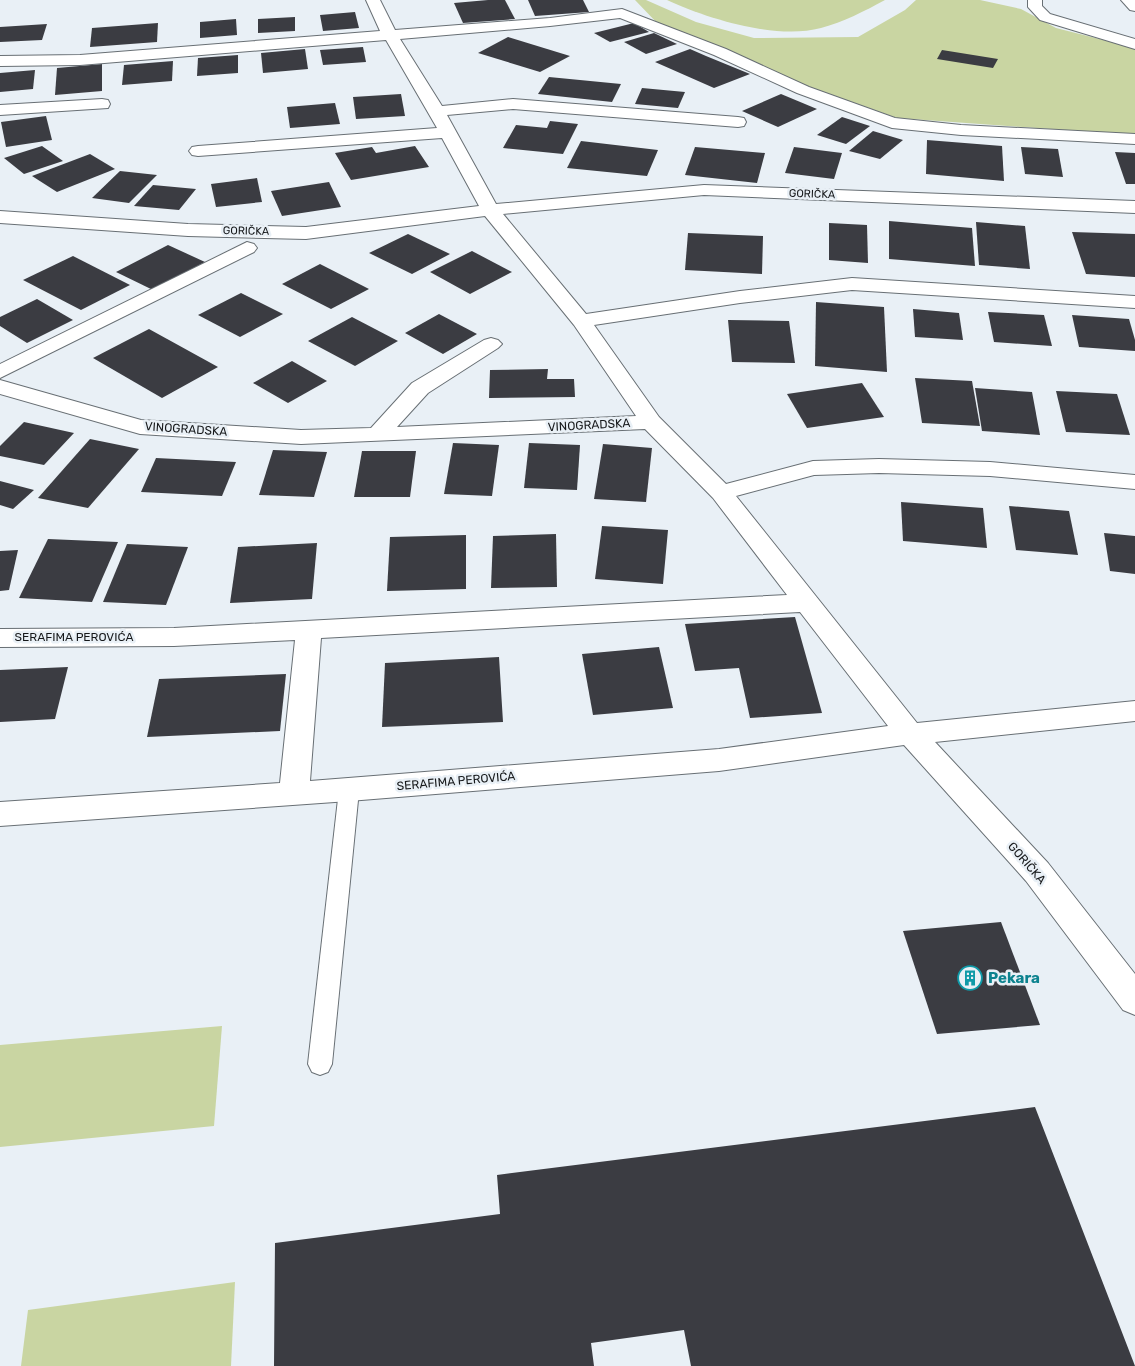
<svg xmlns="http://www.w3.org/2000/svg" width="1135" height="1366" font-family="Rubik,sans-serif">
<rect width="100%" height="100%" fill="#e9f0f6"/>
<g fill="#c9d5a2">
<path d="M 635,0 L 646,0 L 696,22 L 754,38 L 858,37 L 905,10 L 916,0 L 980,0 L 1021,9 L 1056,28 L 1135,48 L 1135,135 L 897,118 L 787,79 L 659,25 Z"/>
<path d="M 667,0 L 885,0 C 865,11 843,22 821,28 C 776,40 708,19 667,0 Z"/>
<path d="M 222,1026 L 214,1126 L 0,1147 L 0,1045 Z"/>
<path d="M 235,1282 L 231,1366 L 21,1366 L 28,1310 Z"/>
</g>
<g fill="#3b3c42">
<path d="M 488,0 L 505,0 L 515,19 L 463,23 L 454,3 Z"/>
<path d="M 528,0 L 583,0 L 589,12 L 535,16 Z"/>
<path d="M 355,12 L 359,28 L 323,31 L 320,15 Z"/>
<path d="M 295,17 L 295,31 L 258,33 L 258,19 Z"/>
<path d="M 236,19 L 237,35 L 200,38 L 200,22 Z"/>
<path d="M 158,23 L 157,42 L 90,47 L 92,28 Z"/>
<path d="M 634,23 L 649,32 L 610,42 L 594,33 Z"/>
<path d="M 47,24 L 42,40 L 0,42 L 0,27 Z"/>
<path d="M 654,33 L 677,44 L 646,54 L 624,42 Z"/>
<path d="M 508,37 L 570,56 L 540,72 L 478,53 Z"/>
<path d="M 363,47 L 366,62 L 323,65 L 320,50 Z"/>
<path d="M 305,49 L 308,69 L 263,73 L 261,53 Z"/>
<path d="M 690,49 L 706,56 L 750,74 L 714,88 L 655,62 Z"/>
<path d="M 942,50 L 998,59 L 993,68 L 937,59 Z"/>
<path d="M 238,55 L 238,73 L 197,76 L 198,58 Z"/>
<path d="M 173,61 L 172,81 L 122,85 L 124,65 Z"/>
<path d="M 102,64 L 102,91 L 55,95 L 57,68 Z"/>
<path d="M 35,70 L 33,89 L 0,92 L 0,73 Z"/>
<path d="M 549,77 L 621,84 L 612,102 L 538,94 Z"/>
<path d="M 642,88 L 685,92 L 678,108 L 635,104 Z"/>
<path d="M 401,94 L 405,116 L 356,119 L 353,97 Z"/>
<path d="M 781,94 L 817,109 L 778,127 L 742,111 Z"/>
<path d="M 335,103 L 340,124 L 290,128 L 287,107 Z"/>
<path d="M 46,116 L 52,140 L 6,147 L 1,122 Z"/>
<path d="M 842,117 L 870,126 L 846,144 L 817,135 Z"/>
<path d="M 550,121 L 578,124 L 563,154 L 503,148 L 516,125 L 547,128 Z"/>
<path d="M 873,131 L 903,140 L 880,159 L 849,151 Z"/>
<path d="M 927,140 L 1002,146 L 1004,181 L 926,174 Z"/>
<path d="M 581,141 L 658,150 L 647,176 L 567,168 Z"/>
<path d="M 42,146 L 63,161 L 24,174 L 4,158 Z"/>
<path d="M 415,146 L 429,167 L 351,180 L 335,153 L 372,147 L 376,153 Z"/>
<path d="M 695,147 L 765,153 L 757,183 L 685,175 Z"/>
<path d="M 794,147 L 842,153 L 834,179 L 785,173 Z"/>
<path d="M 1021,147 L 1058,149 L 1063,177 L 1025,174 Z"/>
<path d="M 1115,152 L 1135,153 L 1135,184 L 1126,184 Z"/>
<path d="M 90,154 L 115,169 L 57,192 L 32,176 Z"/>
<path d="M 120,171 L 157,175 L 129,203 L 92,198 Z"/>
<path d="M 257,178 L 262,202 L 216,207 L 211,184 Z"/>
<path d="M 329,182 L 341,207 L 282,216 L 271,191 Z"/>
<path d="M 153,185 L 196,189 L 179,210 L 134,206 Z"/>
<path d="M 889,221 L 972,228 L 975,266 L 889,259 Z"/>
<path d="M 976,222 L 1025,226 L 1030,269 L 979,265 Z"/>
<path d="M 829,223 L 867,225 L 868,263 L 829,260 Z"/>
<path d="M 1072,232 L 1135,234 L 1135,277 L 1086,274 Z"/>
<path d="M 688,233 L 763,236 L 762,274 L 685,270 Z"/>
<path d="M 408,234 L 450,254 L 412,274 L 369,253 Z"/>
<path d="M 168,245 L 205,262 L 153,290 L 116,272 Z"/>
<path d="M 472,251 L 512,272 L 470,294 L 430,272 Z"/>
<path d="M 73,256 L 130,285 L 81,310 L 23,280 Z"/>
<path d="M 320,264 L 369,289 L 331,309 L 282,284 Z"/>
<path d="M 241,293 L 283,314 L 240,337 L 198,315 Z"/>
<path d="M 37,299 L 73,320 L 27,343 L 0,326 L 0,317 Z"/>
<path d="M 816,302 L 884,307 L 887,372 L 815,366 Z"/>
<path d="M 913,309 L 959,313 L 963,340 L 915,337 Z"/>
<path d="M 988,312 L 1044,315 L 1052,346 L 994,342 Z"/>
<path d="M 439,314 L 477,334 L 443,354 L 405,333 Z"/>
<path d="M 1072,315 L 1129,319 L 1135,340 L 1135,351 L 1079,347 Z"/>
<path d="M 352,317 L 398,341 L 355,366 L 308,341 Z"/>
<path d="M 728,320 L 789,321 L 795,363 L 732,362 Z"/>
<path d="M 149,329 L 218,367 L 162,398 L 93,358 Z"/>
<path d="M 292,361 L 327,381 L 288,403 L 253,383 Z"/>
<path d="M 548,369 L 547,379 L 574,379 L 575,397 L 489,398 L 490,370 Z"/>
<path d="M 915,378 L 972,381 L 980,426 L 922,423 Z"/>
<path d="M 862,383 L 884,417 L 807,428 L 787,394 Z"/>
<path d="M 975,388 L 1032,392 L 1040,435 L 982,431 Z"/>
<path d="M 1056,391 L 1117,394 L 1130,435 L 1066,432 Z"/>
<path d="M 24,422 L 74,433 L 44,465 L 0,456 L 0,446 Z"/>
<path d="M 90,439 L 139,449 L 88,508 L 38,498 Z"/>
<path d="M 453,443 L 499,445 L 492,496 L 444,494 Z"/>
<path d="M 529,443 L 580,445 L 577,490 L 524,488 Z"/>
<path d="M 603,444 L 652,448 L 646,502 L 594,499 Z"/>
<path d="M 273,450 L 327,452 L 314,497 L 259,495 Z"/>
<path d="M 362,451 L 416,451 L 410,497 L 354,497 Z"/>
<path d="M 156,458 L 236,462 L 222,496 L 141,492 Z"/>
<path d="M 0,481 L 34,490 L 13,509 L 0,505 Z"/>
<path d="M 901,502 L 983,508 L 987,548 L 903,541 Z"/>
<path d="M 1009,506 L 1069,511 L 1078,555 L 1016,550 Z"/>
<path d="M 602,526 L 668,530 L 663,584 L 595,579 Z"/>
<path d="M 1104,533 L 1135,536 L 1135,574 L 1110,571 Z"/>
<path d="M 556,534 L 557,587 L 491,588 L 493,536 Z"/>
<path d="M 466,535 L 466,589 L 387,591 L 390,537 Z"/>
<path d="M 48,539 L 118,542 L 92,602 L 19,598 Z"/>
<path d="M 317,543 L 312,599 L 230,603 L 238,547 Z"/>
<path d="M 127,544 L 188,547 L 166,605 L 103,602 Z"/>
<path d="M 18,550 L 9,590 L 0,591 L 0,551 Z"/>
<path d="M 795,617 L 822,713 L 750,718 L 739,668 L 695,671 L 685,624 Z"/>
<path d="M 659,647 L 673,708 L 593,715 L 582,654 Z"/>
<path d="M 499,657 L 503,722 L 382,727 L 385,663 Z"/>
<path d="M 68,667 L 55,719 L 0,722 L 0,670 Z"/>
<path d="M 286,674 L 280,731 L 147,737 L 159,679 Z"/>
<path d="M 1001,922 L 1040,1025 L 937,1034 L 903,931 Z"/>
<path d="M 1035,1107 L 1135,1366 L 691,1366 L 684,1330 L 591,1343 L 594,1366 L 274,1366 L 275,1243 L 500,1214 L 497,1175 Z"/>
</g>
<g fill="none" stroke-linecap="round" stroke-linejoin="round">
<g stroke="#686f74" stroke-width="2">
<path id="lane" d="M 349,782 L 356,785 L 359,790 L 332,1064 L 328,1072 L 320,1075 L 312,1072 L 308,1064 L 339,790 L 342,785 Z"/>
</g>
<g stroke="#686f74" stroke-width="2">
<g id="street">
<path d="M 366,0 L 380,0 L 395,30 L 550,18 L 622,9 L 726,49 L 809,87 L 895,118 L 961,125 L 1135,134 L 1135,144 L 961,135 L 892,128 L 797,93 L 714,55 L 620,18 L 550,26 L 400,39 L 442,106 L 513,99 L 738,117 L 744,118 L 746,122 L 744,126 L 738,127 L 513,109 L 447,115 L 496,204 L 704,185 L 1135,201 L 1135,213 L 704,195 L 503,214 L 586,314 L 740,291 L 852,278 L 1135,296 L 1135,308 L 852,290 L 740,303 L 594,325 L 659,417 L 726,484 L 813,461 L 879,459 L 990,462 L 1135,475 L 1135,489 L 990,476 L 879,473 L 814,475 L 736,496 L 917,723 L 1135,701 L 1135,721 L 935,742 L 1048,863 L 1135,974 L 1135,1015 L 1123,1010 L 1026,881 L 904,745 L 719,771 L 349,801 L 0,826 L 0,802 L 280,783 L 295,640 L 174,646 L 0,647 L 0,629 L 174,628 L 787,595 L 713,498 L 645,429 L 301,444 L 140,434 L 0,394 L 0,380 L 141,420 L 301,430 L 371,428 L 412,383 L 484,340 L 491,338 L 498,340 L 502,344 L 498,348 L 428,393 L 397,427 L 636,416 L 574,325 L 485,216 L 306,239 L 188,236 L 0,223 L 0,211 L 188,224 L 306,227 L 479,206 L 442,138 L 198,156 L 192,155 L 189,151 L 192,147 L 198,146 L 437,128 L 386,40 L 80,65 L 0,66 L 0,56 L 80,55 L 380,31 ZM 800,612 L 888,726 L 719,749 L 310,781 L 321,638 Z"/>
<path d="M 1028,0 L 1042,0 L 1042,6 L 1050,14 L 1135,39 L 1135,49 L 1040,20 L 1028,7 Z"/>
<path d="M 1121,0 L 1135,0 L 1135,11 L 1130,10 Z"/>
<path d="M 102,99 L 108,100 L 110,104 L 108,108 L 0,115 L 0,105 Z"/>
<path d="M 247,242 L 254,244 L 257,248 L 254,252 L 0,378 L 0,364 Z"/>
</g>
</g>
<use href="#lane" fill="#fff" fill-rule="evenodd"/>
<use href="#street" fill="#fff" fill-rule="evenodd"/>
</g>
<defs>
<g id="building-ring" transform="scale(1.25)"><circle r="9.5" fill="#e9f0f6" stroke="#0f9aa8" stroke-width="1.5"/><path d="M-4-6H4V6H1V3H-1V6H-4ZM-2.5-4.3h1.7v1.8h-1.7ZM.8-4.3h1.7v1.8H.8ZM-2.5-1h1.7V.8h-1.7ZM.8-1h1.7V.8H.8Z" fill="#0f9aa8"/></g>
</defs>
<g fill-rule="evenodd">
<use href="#building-ring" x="970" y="978"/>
</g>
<g text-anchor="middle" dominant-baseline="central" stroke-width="5" stroke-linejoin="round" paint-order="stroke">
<g font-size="11" fill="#16181a" stroke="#e9f0f6">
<text transform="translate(812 194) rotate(2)">GORIČKA</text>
<text transform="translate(246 231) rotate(1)">GORIČKA</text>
</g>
<g font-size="12" fill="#16181a" stroke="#e9f0f6">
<text transform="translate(589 425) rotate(-3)">VINOGRADSKA</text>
<text transform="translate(186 429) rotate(4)">VINOGRADSKA</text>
<text x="74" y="637">SERAFIMA PEROVIĆA</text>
<text transform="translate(456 781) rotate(-5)">SERAFIMA PEROVIĆA</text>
<text transform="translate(1027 863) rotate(49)">GORIČKA</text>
</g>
<g font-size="15" font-weight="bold" fill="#0d838f" stroke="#e9f0f6" text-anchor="start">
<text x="988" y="978">Pekara</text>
</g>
</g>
</svg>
